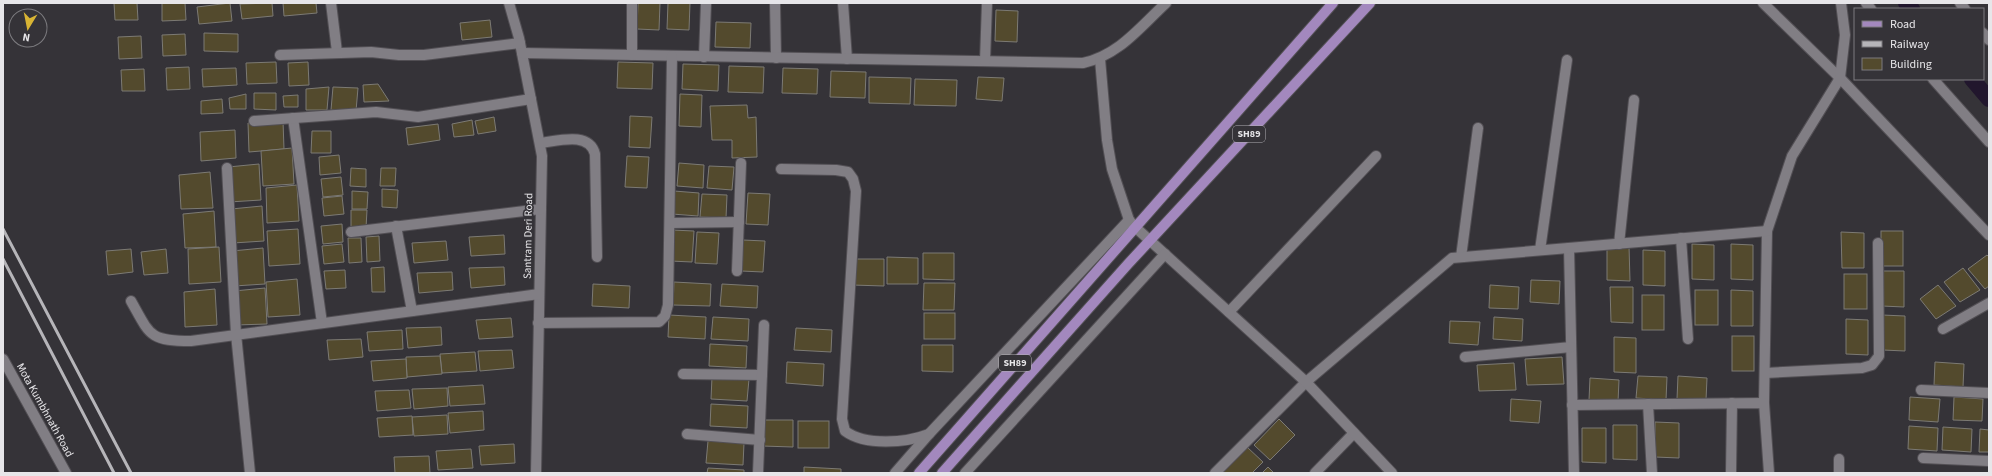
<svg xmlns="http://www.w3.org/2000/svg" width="1992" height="476" font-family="'Source Sans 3',sans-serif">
<rect width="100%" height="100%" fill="#353338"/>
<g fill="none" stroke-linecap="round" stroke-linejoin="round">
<g stroke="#21162d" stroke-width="16">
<path d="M 1906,3 L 1912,9"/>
<path d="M 1972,79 L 1989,99"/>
</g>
</g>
<g fill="#534a2d" stroke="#7c7a74">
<path d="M 114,3 L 137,3 L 138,20 L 115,20 Z"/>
<path d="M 162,3 L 185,3 L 186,20 L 162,21 Z"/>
<path d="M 230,3 L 232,21 L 199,24 L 197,7 Z"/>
<path d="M 272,3 L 273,16 L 242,19 L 240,4 Z"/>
<path d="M 283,3 L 316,3 L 317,13 L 284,16 Z"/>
<path d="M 638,3 L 660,3 L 659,30 L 637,29 Z"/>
<path d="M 668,3 L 690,3 L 689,30 L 667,29 Z"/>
<path d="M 996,10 L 1018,11 L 1017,42 L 995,41 Z"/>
<path d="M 490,20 L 492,37 L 462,40 L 460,23 Z"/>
<path d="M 716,22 L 751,23 L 750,48 L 715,47 Z"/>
<path d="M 204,33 L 238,34 L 238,52 L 204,51 Z"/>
<path d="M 185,34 L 186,55 L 163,56 L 162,35 Z"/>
<path d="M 141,36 L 142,58 L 119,59 L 118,37 Z"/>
<path d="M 276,62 L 277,83 L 247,84 L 246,63 Z"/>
<path d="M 308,62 L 309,85 L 289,86 L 288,63 Z"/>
<path d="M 618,62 L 653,63 L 652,89 L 617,88 Z"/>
<path d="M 683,64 L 719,65 L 718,91 L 682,89 Z"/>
<path d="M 729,66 L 764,67 L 763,93 L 728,92 Z"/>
<path d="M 189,67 L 190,89 L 167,90 L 166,68 Z"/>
<path d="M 236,68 L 237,85 L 203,87 L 202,69 Z"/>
<path d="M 783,68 L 818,69 L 817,94 L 782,93 Z"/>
<path d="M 144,69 L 145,91 L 122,91 L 121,70 Z"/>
<path d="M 831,71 L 866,72 L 865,98 L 830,97 Z"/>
<path d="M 869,77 L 911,78 L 910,104 L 869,103 Z"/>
<path d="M 978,77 L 1004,78 L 1002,101 L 976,99 Z"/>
<path d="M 915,79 L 957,80 L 956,106 L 914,105 Z"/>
<path d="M 378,84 L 389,101 L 364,102 L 363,85 Z"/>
<path d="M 329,87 L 327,110 L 306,110 L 306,89 Z"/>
<path d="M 333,87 L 358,88 L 356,111 L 331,110 Z"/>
<path d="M 254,93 L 276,93 L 276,110 L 254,109 Z"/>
<path d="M 246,94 L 246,109 L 230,109 L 229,98 Z"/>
<path d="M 680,94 L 702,95 L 701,127 L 679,126 Z"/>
<path d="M 298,95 L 298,107 L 284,107 L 283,96 Z"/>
<path d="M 222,99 L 223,113 L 201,114 L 201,101 Z"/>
<path d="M 747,105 L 748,118 L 756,117 L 757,157 L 732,158 L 732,140 L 712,140 L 710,106 Z"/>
<path d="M 630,116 L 652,117 L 650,148 L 629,147 Z"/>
<path d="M 494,117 L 496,131 L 478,134 L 475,121 Z"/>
<path d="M 472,120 L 474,135 L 454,137 L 452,124 Z"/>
<path d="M 283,121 L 284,149 L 249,152 L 248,123 Z"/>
<path d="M 438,124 L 440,140 L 408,145 L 406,128 Z"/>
<path d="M 235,130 L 236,158 L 201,161 L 200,132 Z"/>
<path d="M 312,131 L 331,131 L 331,153 L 311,153 Z"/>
<path d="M 292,148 L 294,184 L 263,186 L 261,151 Z"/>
<path d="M 339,155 L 341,173 L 320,175 L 319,157 Z"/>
<path d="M 627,156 L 649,157 L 647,188 L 625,187 Z"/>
<path d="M 679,163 L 704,165 L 703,188 L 677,186 Z"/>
<path d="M 259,164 L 261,200 L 229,202 L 228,167 Z"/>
<path d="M 709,166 L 734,167 L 732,190 L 707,188 Z"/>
<path d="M 351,168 L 366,169 L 366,187 L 350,186 Z"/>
<path d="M 381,168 L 396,168 L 395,186 L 380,186 Z"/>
<path d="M 210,172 L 213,208 L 181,209 L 179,175 Z"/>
<path d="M 341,177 L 343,195 L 323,197 L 321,179 Z"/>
<path d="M 297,185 L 299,221 L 267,223 L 266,188 Z"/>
<path d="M 382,189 L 398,190 L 397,208 L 382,207 Z"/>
<path d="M 352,191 L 368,192 L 367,209 L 352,209 Z"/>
<path d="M 674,191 L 699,193 L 698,216 L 672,214 Z"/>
<path d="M 748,193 L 770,194 L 768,225 L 746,224 Z"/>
<path d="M 702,194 L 727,195 L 726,218 L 700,217 Z"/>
<path d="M 342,196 L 344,214 L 324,216 L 322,198 Z"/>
<path d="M 262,206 L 264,241 L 233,243 L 231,209 Z"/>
<path d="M 351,210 L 367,210 L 366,228 L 351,228 Z"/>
<path d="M 214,211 L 216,247 L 185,248 L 183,214 Z"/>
<path d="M 342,224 L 343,242 L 323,244 L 321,226 Z"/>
<path d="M 298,229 L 300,264 L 269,266 L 267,231 Z"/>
<path d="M 672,230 L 694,231 L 692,262 L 670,261 Z"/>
<rect x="1881" y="231" width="22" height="35"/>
<path d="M 697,232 L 719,233 L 717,264 L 695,263 Z"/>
<path d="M 1841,232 L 1864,233 L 1864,268 L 1842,268 Z"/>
<path d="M 504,235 L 505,254 L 471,256 L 469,237 Z"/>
<path d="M 379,236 L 380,261 L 367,262 L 366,237 Z"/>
<path d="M 348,238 L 361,238 L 362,262 L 349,263 Z"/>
<path d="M 743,240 L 765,241 L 763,272 L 741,271 Z"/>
<path d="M 446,241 L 448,260 L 414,263 L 412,243 Z"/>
<path d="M 342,244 L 344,262 L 324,264 L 322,246 Z"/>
<path d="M 1692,244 L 1714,245 L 1714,280 L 1692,279 Z"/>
<path d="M 1731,244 L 1753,245 L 1753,280 L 1731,279 Z"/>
<path d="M 1607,245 L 1629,246 L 1630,281 L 1607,280 Z"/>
<path d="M 219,247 L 221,282 L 189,284 L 188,249 Z"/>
<path d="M 263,248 L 265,284 L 234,286 L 232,251 Z"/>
<path d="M 131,249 L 133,272 L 108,275 L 106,251 Z"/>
<path d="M 166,249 L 168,273 L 144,275 L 141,252 Z"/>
<path d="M 1643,250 L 1665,251 L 1665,286 L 1643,285 Z"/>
<path d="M 923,253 L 954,253 L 954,280 L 923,279 Z"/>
<path d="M 1987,255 L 1989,257 L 1989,286 L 1985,289 L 1968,269 Z"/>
<path d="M 887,257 L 918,258 L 918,284 L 887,284 Z"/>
<path d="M 853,259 L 884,259 L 884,286 L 852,285 Z"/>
<path d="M 384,267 L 385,292 L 372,292 L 371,268 Z"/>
<path d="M 504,267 L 505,285 L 471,288 L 469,268 Z"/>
<path d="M 1963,268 L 1980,290 L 1960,302 L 1944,282 Z"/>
<path d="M 345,270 L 346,288 L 326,289 L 324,271 Z"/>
<path d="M 1882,271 L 1904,271 L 1904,307 L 1882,306 Z"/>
<path d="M 452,272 L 453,290 L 419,293 L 417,273 Z"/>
<rect x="1844" y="274" width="23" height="35"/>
<path d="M 297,279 L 300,315 L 268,317 L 266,282 Z"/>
<path d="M 1531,280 L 1560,281 L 1559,304 L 1530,302 Z"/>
<path d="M 674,282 L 711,284 L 710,306 L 673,305 Z"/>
<path d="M 924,283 L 955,283 L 954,310 L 923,310 Z"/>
<path d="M 593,284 L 630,286 L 629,308 L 592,306 Z"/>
<path d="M 722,284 L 758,286 L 757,308 L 720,306 Z"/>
<path d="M 1490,285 L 1519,287 L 1518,309 L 1489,308 Z"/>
<path d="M 1938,285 L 1956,306 L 1936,319 L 1920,299 Z"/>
<path d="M 1610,287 L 1633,287 L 1633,323 L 1611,322 Z"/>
<path d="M 265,288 L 267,324 L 236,325 L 234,291 Z"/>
<path d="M 215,289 L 217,325 L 185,327 L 184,292 Z"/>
<rect x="1695" y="290" width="23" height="35"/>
<path d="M 1731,290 L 1753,291 L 1753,326 L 1731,326 Z"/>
<rect x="1642" y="295" width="22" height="35"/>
<rect x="924" y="313" width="31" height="26"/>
<path d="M 669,315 L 706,317 L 705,339 L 668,337 Z"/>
<path d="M 1882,315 L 1905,316 L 1905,351 L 1883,350 Z"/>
<path d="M 713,317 L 749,319 L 748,341 L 711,339 Z"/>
<path d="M 1494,317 L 1523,319 L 1522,341 L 1493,339 Z"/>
<path d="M 511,318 L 513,337 L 479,339 L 476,320 Z"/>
<path d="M 1846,319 L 1868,320 L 1868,355 L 1846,354 Z"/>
<path d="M 1450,321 L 1480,322 L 1478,345 L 1449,343 Z"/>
<path d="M 441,327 L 442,345 L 408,348 L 406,328 Z"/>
<path d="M 796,328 L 832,330 L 831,352 L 794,350 Z"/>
<path d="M 402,330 L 403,349 L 369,351 L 367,332 Z"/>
<rect x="1732" y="336" width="22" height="35"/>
<path d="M 1614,337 L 1636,338 L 1636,373 L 1614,372 Z"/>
<path d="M 361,339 L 363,357 L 329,360 L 327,340 Z"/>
<path d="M 710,344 L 747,346 L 746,368 L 709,366 Z"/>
<path d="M 922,345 L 953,345 L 953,372 L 922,371 Z"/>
<path d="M 512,350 L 514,368 L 480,371 L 478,351 Z"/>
<path d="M 475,352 L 477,371 L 442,373 L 440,354 Z"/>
<path d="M 440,356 L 442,374 L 407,377 L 406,357 Z"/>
<path d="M 1562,357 L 1564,384 L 1527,385 L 1525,359 Z"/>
<path d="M 406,359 L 407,378 L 373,381 L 371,361 Z"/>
<path d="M 787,362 L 824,364 L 823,386 L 786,383 Z"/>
<path d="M 1935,362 L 1964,364 L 1963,387 L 1934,385 Z"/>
<path d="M 1514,363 L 1516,390 L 1479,391 L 1477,365 Z"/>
<path d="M 1638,376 L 1667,377 L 1666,400 L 1636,398 Z"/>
<path d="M 1678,376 L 1707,378 L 1706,400 L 1677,399 Z"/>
<path d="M 712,377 L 749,379 L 747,401 L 711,399 Z"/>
<path d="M 1590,378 L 1619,380 L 1618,402 L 1589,400 Z"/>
<path d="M 483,385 L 485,404 L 450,406 L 448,387 Z"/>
<path d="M 447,388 L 448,406 L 414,409 L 412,389 Z"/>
<path d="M 409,390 L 411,408 L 377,411 L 375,391 Z"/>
<path d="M 1910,397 L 1940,399 L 1938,422 L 1909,420 Z"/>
<path d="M 1954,397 L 1983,399 L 1982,421 L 1953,420 Z"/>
<path d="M 1511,399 L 1541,401 L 1539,423 L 1510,421 Z"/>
<path d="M 711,404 L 748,406 L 747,428 L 710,426 Z"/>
<path d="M 483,411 L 484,430 L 450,433 L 448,413 Z"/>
<path d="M 447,415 L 448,434 L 414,436 L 412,417 Z"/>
<path d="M 412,416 L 413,435 L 379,437 L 377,418 Z"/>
<path d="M 1279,419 L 1295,435 L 1270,460 L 1254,445 Z"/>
<path d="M 762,420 L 793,420 L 793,447 L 762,446 Z"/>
<rect x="798" y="421" width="31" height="27"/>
<path d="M 1655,422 L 1679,423 L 1679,458 L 1655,457 Z"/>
<path d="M 1613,425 L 1637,425 L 1637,460 L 1613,459 Z"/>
<path d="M 1909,426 L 1938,428 L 1937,451 L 1908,449 Z"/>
<path d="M 1943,427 L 1972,429 L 1971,452 L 1942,450 Z"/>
<path d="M 1582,428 L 1606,428 L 1606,463 L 1582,462 Z"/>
<path d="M 1980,429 L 1989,430 L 1989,452 L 1979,452 Z"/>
<path d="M 708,441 L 744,443 L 743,465 L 706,463 Z"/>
<path d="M 514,444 L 515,463 L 481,465 L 479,446 Z"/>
<path d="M 1247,447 L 1263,462 L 1252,473 L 1224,473 L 1222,471 Z"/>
<path d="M 471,449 L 473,468 L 438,470 L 436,451 Z"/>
<path d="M 429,456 L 430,473 L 395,473 L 394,457 Z"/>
<path d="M 804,467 L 841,469 L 841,473 L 804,473 Z"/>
<path d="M 1268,467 L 1274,473 L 1262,473 Z"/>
<path d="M 708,468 L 744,470 L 744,473 L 707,473 Z"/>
</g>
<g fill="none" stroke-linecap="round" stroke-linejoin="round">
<g stroke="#524f54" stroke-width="12">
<g id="street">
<path d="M 331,3 L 337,52"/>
<path d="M 509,3 L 519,38 L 542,156 L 536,473"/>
<path d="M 632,3 L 632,55"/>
<path d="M 775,3 L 776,58"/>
<path d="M 843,3 L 847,59"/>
<path d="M 1763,3 L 1840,78 L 1989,235"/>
<path d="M 1866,3 L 1871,9"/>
<path d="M 1960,3 L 1965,9"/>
<path d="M 1983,33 L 1989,40"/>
<path d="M 522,53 L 1083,63 C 1119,55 1139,28 1166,3"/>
<path d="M 280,55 L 371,52 L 399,55 L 424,55 L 520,43"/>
<path d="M 704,57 L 706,3"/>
<path d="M 1100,59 L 1107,140 L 1112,169 L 1129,220"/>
<path d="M 985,61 L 987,3"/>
<path d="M 1933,79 L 1989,142"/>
<path d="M 293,118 L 322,323"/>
<path d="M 254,121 L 376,112 L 418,117 L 531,99"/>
<path d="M 540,143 C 558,141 589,131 595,154 L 597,257"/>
<path d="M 227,168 L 236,334 L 250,473"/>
<path d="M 781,169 L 836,170 L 848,172 L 853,179 L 856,191 L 842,419 L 845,431 C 865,446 906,443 929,434"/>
<path d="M 670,223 L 739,222"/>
<path d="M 396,226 L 412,311"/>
<path d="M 351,232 L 541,209"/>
<path d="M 1681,238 L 1688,339"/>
<path d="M 1619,244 L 1634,100"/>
<path d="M 1569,248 L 1574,473"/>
<path d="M 1540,250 L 1567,60"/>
<path d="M 1461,257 L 1478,128"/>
<path d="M 737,271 L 741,163"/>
<path d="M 131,301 C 150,335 149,341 191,341 L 539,294"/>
<path d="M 1229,312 L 1376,156"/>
<path d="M 538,323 L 659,322 L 665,316 L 668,305 L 672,56"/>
<path d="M 1943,329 L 1989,303"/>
<path d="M 1465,357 L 1571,347"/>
<path d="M 3,359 L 66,473"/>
<path d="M 1765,373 L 1862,368 L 1872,365 L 1879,356 L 1878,243"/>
<path d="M 683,374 L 762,375"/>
<path d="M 1921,390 L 1989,393"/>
<path d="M 1764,403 L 1767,231 L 1792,156 L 1840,78 L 1845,35 L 1841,3"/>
<path d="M 1648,404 L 1652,473"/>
<path d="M 1572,405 L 1764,403 L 1769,473"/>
<path d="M 687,434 L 760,440"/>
<path d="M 1923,458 L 1989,461"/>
<path d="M 758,473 L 764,325"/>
<path d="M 895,473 L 929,434 L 1129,220 L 1135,227"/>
<path d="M 1215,473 L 1306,382 L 1452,258 L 1767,231"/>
<path d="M 1315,473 L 1354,433"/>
<path d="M 1731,473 L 1732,403"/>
<path d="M 1839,473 L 1839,459"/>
</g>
</g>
<g stroke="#524f54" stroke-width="12">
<g id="secondary">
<path d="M 1135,227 L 1306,382 L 1392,473"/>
<path d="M 965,473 L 1165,254"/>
</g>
</g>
<g stroke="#524f54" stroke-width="12">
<g id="primary">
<path d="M 919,473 L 1333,3"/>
<path d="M 942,473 L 1128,264 L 1370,3"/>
</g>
</g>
<use href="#street" stroke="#817e84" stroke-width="10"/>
<use href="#secondary" stroke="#817e84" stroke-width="10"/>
<use href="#primary" stroke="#a388be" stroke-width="10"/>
<g stroke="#b6b5b9" stroke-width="3">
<path d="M 3,229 L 131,473"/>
<path d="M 3,259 L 114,473"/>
</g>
</g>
<g text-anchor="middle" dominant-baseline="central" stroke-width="3.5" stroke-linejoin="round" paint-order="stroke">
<g fill="#353338" stroke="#b2b0b4" stroke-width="1">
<rect x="1233" y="126" width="32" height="16" rx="3"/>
<rect x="999" y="355" width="32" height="16" rx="3"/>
</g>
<g font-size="10" font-weight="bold" fill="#e7e6e9">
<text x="1249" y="134">SH89</text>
<text x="1015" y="363">SH89</text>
</g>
<g font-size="11" fill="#e7e6e9" stroke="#353338">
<text transform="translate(528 236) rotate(-89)">Santram Deri Road</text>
<text transform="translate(45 410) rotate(61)">Mota Kumbhnath Road</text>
</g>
</g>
<rect width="1992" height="476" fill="none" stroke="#e7e6e9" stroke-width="8"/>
<rect x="1854" y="8" width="130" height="72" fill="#353338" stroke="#7c7b7f"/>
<rect x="1862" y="21" width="20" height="6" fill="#a388be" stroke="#7c7b7f"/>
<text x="1890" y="28" font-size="12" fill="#e7e6e9">Road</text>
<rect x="1862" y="41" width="20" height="6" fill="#b6b5b9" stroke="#7c7b7f"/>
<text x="1890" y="48" font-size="12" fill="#e7e6e9">Railway</text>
<rect x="1862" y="58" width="20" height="12" fill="#534a2d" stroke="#7c7b7f"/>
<text x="1890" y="68" font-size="12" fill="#e7e6e9">Building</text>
<g transform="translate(28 28) rotate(190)"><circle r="19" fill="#353338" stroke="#7c7b7f"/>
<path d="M0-3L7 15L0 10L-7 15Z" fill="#d8b434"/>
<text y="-6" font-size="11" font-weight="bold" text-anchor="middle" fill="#e7e6e9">N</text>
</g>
</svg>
